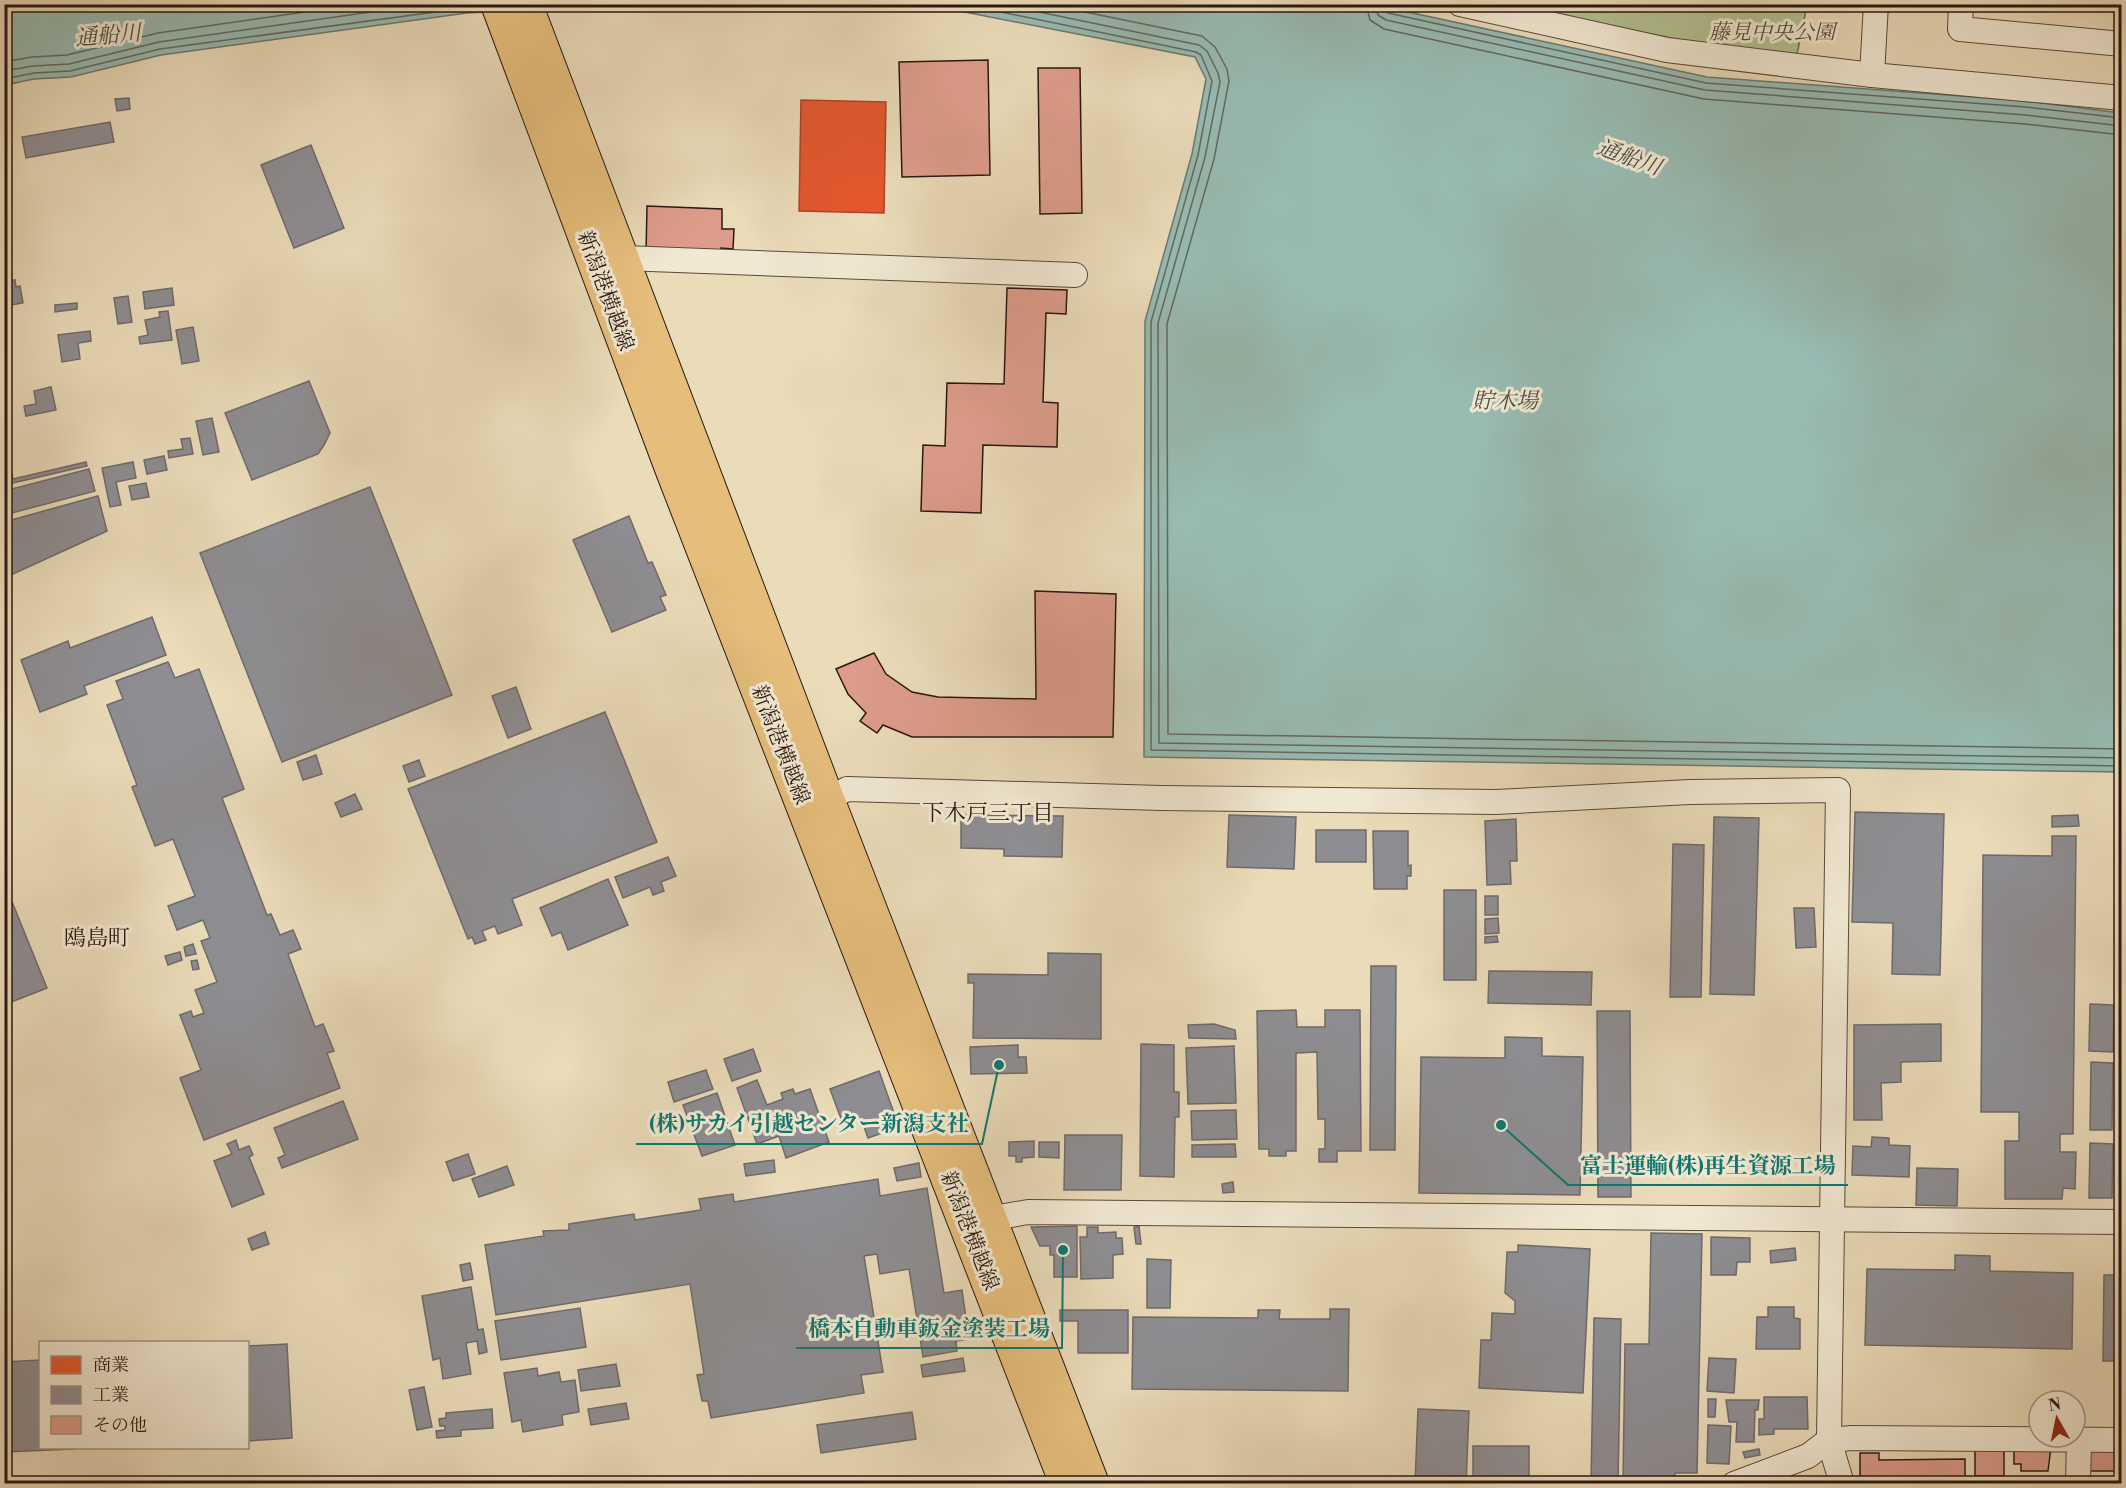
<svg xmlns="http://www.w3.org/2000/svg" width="2126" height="1488" font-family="'Libre Bodoni','Noto Serif JP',serif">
<rect width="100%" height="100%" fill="#eadbb9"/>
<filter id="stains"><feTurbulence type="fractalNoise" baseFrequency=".00333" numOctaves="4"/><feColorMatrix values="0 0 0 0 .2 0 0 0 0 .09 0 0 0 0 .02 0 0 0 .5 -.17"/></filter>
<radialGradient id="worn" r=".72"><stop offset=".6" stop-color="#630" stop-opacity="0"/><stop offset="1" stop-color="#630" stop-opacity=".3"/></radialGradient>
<path fill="#b4c191" stroke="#706c50" stroke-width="1.5" d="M 1507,4 L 1828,5 L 1828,12 L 1806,10 L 1795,64 Z"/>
<g fill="#98bbb2" stroke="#6c7971" stroke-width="1.5">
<path d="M 5,5 L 578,5 L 549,9 L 467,13 L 161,55 L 71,77 L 34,79 L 5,85 Z"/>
<path d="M 929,5 L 1376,5 L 1707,77 L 2027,101 L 2121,113 L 2121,772 L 1144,757 L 1145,321 L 1192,154 L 1206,79 L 1195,57 Z"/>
</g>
<path fill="#e4572e" stroke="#ac4425" stroke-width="1.5" d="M 801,100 L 886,102 L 884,213 L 799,211 Z"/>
<g fill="#8d8d92" stroke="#706a6b" stroke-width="1.5">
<path d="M 129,98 L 130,109 L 117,111 L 115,99 Z"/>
<path d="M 110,122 L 114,142 L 26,158 L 22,137 Z"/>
<path d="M 311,145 L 344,228 L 294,248 L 261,165 Z"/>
<path d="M 9,238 L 12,254 L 4,255 L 4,239 Z"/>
<path d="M 15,280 L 16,287 L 20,286 L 23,303 L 4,306 L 4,282 Z"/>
<path d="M 172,288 L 174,305 L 145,309 L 143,292 Z"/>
<path d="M 128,296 L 132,322 L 118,324 L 114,298 Z"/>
<path d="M 77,303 L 77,309 L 55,312 L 55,305 Z"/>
<path d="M 168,311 L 172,340 L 140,344 L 139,337 L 148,335 L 145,320 L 160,317 L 159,312 Z"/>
<path d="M 193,327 L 199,361 L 182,364 L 176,330 Z"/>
<path d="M 90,331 L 91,341 L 78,343 L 80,359 L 62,362 L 58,335 Z"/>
<path d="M 309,381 L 330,433 L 324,445 L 318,454 L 252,480 L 225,413 Z"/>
<path d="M 51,387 L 56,410 L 26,416 L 24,406 L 36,404 L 34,391 Z"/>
<path d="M 8,408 L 11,423 L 4,425 L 4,409 Z"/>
<path d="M 212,418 L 219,452 L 203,455 L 196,421 Z"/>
<path d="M 190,438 L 193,454 L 169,458 L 168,451 L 183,449 L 181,439 Z"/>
<path d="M 164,456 L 167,470 L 147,474 L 144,460 Z"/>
<path d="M 86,462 L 87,466 L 4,485 L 4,472 L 11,471 L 13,479 Z"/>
<path d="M 133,462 L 136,478 L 116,482 L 121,505 L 110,507 L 102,468 Z"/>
<path d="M 89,469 L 95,491 L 4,515 L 4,491 Z"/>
<path d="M 146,483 L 149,497 L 132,500 L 129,486 Z"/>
<path d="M 370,487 L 452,695 L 282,762 L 200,553 Z"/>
<path d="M 98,496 L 107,531 L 4,578 L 4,522 Z"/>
<path d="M 629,516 L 648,563 L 652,562 L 666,595 L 660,597 L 666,610 L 612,632 L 573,540 Z"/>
<path d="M 152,617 L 166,655 L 84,686 L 87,694 L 40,712 L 21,660 L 68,641 L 70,648 Z"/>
<path d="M 168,662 L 175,678 L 199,669 L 244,789 L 222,798 L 267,915 L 271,914 L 280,935 L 293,930 L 301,949 L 288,954 L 315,1027 L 323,1024 L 334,1051 L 327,1053 L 340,1088 L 204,1140 L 180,1078 L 201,1070 L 180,1015 L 191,1011 L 193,1017 L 204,1013 L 195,990 L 217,982 L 201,941 L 210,938 L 203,920 L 177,930 L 168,906 L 195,896 L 173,839 L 155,846 L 132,787 L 137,785 L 107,705 L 123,699 L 116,681 Z"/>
<path d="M 516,687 L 531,729 L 508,738 L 492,696 Z"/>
<path d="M 605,712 L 657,842 L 512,899 L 522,925 L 498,934 L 495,926 L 482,931 L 486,940 L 475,944 L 472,937 L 468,939 L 408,789 Z"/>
<path d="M 316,755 L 322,774 L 303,780 L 297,762 Z"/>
<path d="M 419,760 L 425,776 L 409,782 L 403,766 Z"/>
<path d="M 355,794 L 362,809 L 341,817 L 335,803 Z"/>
<path d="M 1855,812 L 1944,814 L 1940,975 L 1892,974 L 1893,923 L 1852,922 Z"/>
<path d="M 961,815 L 1063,816 L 1062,857 L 1004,856 L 1004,849 L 961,848 Z"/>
<path d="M 1229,815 L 1296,817 L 1294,869 L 1227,867 Z"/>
<path d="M 2078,815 L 2079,826 L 2052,827 L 2052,816 Z"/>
<path d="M 1714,817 L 1759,818 L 1754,995 L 1710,994 Z"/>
<path d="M 1516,819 L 1517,861 L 1510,861 L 1511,884 L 1487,885 L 1485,821 Z"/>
<rect x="1316" y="830" width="50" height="32"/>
<path d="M 1373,831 L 1408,831 L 1408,866 L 1411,865 L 1411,876 L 1407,876 L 1407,889 L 1374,889 Z"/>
<path d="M 2052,836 L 2076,836 L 2073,1134 L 2060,1134 L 2060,1152 L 2076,1152 L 2075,1189 L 2063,1188 L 2062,1199 L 2005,1199 L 2005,1141 L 2019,1141 L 2019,1112 L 1981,1112 L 1983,855 L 2052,856 Z"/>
<path d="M 1673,844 L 1704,845 L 1701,997 L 1670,997 Z"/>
<path d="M 668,857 L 676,876 L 661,882 L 664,891 L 653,895 L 650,887 L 623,898 L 615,877 Z"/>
<path d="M 608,879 L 628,925 L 568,950 L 561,932 L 552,936 L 540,908 Z"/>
<path d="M 4,882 L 47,988 L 4,1005 Z"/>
<rect x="1444" y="890" width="32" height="90"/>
<rect x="1485" y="896" width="13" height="19"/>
<path d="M 1794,908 L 1814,908 L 1816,947 L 1796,948 Z"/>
<path d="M 1498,918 L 1499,933 L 1485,934 L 1485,919 Z"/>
<path d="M 1497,936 L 1498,942 L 1485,943 L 1485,937 Z"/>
<path d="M 193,944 L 196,954 L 186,956 L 184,947 Z"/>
<path d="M 180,952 L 182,960 L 168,965 L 165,956 Z"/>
<path d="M 1048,953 L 1101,954 L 1101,1039 L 973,1038 L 974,983 L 968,983 L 968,974 L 1048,975 Z"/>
<path d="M 197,960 L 199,969 L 193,970 L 191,961 Z"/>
<path d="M 1371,966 L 1396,966 L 1395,1150 L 1370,1150 Z"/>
<path d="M 1489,971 L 1592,972 L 1591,1005 L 1488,1003 Z"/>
<path d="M 2090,1004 L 2114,1005 L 2113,1052 L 2089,1051 Z"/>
<path d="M 1296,1010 L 1297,1027 L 1325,1027 L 1325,1010 L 1360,1010 L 1361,1151 L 1337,1151 L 1337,1162 L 1319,1162 L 1319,1149 L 1325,1149 L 1325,1119 L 1318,1119 L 1317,1052 L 1296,1053 L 1296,1151 L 1286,1151 L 1286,1156 L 1269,1156 L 1269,1149 L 1259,1149 L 1257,1011 Z"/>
<path d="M 1597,1011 L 1630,1011 L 1631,1197 L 1598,1197 Z"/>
<path d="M 1214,1024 L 1235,1030 L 1236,1039 L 1189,1038 L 1188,1025 Z"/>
<path d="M 1941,1024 L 1941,1061 L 1901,1062 L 1901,1082 L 1881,1083 L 1882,1120 L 1854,1120 L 1854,1025 Z"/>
<path d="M 1505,1037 L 1542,1038 L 1542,1056 L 1583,1057 L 1580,1195 L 1419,1193 L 1421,1057 L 1505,1058 Z"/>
<path d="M 1141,1044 L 1174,1045 L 1174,1092 L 1179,1092 L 1179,1117 L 1175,1117 L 1174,1177 L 1140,1176 Z"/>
<path d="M 1018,1045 L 1018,1057 L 1026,1057 L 1027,1073 L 971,1074 L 970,1047 Z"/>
<path d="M 1234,1046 L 1236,1103 L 1188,1104 L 1186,1048 Z"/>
<path d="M 753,1049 L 761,1071 L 732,1081 L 724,1059 Z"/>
<path d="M 2091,1062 L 2113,1063 L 2112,1130 L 2090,1130 Z"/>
<path d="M 706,1070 L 713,1089 L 674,1102 L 668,1082 Z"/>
<path d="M 879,1071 L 899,1127 L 868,1138 L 861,1118 L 843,1124 L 830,1089 Z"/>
<path d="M 757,1080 L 767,1105 L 783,1099 L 781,1093 L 793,1089 L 795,1094 L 810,1089 L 829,1142 L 786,1158 L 779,1136 L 757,1144 L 737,1088 Z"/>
<path d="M 717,1093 L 735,1145 L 702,1156 L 683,1105 Z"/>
<path d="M 343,1101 L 358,1139 L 282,1168 L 278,1158 L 285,1155 L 274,1128 Z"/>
<path d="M 1236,1110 L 1237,1139 L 1192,1140 L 1191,1111 Z"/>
<path d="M 1065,1135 L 1122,1135 L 1121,1190 L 1064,1190 Z"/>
<path d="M 1872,1137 L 1889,1138 L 1889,1145 L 1910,1146 L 1909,1177 L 1852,1175 L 1853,1146 L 1871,1147 Z"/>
<path d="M 236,1140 L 239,1150 L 249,1146 L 253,1155 L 249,1157 L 264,1194 L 232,1207 L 214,1161 L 232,1154 L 227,1144 Z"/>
<path d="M 1034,1141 L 1034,1157 L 1022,1158 L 1022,1162 L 1016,1162 L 1016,1156 L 1009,1156 L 1009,1142 Z"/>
<path d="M 1039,1142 L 1059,1142 L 1059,1158 L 1039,1157 Z"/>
<path d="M 2090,1143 L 2113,1144 L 2112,1198 L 2089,1198 Z"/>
<path d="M 1235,1144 L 1236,1157 L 1192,1157 L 1192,1145 Z"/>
<path d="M 468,1154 L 475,1174 L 453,1181 L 446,1162 Z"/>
<path d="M 774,1160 L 775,1172 L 746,1176 L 744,1164 Z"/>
<path d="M 919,1163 L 921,1177 L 897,1181 L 894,1168 Z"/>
<path d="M 507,1166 L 514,1185 L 479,1197 L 472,1179 Z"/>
<path d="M 1917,1168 L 1958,1169 L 1957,1206 L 1916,1205 Z"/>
<path d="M 878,1179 L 880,1196 L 927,1188 L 944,1293 L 962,1290 L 969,1339 L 956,1341 L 957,1351 L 923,1357 L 909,1269 L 880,1274 L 877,1254 L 864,1256 L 883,1372 L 861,1375 L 864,1393 L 711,1418 L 708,1401 L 702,1401 L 697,1375 L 704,1374 L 690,1284 L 496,1315 L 485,1245 L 544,1236 L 543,1231 L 569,1230 L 569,1224 L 634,1214 L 635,1220 L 701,1210 L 699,1199 L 733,1194 L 734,1202 Z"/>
<path d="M 1233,1182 L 1234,1192 L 1223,1193 L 1222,1184 Z"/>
<path d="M 1077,1226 L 1077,1277 L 1054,1277 L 1054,1255 L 1050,1255 L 1050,1246 L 1040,1246 L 1031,1227 Z"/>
<path d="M 1139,1226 L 1141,1244 L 1136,1244 L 1134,1227 Z"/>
<path d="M 1087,1227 L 1098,1227 L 1098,1233 L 1116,1232 L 1116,1238 L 1122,1238 L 1123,1254 L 1113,1255 L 1113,1278 L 1081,1279 L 1080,1237 L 1087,1237 Z"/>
<path d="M 265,1232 L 269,1244 L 252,1250 L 248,1239 Z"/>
<path d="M 1651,1233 L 1702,1234 L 1697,1473 L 1675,1473 L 1674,1483 L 1626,1484 L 1623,1482 L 1625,1344 L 1649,1344 Z"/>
<path d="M 1711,1237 L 1750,1238 L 1750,1262 L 1737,1262 L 1736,1275 L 1711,1275 Z"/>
<path d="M 1518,1245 L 1590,1249 L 1583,1393 L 1479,1388 L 1481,1340 L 1491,1340 L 1492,1313 L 1515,1314 L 1515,1301 L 1505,1293 L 1507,1252 L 1518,1252 Z"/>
<path d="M 1795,1248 L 1796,1260 L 1771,1263 L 1770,1251 Z"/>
<path d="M 1955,1255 L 1990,1256 L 1990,1271 L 2073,1273 L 2072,1349 L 1865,1345 L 1867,1269 L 1955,1270 Z"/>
<path d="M 1147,1259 L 1171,1260 L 1170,1308 L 1147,1308 Z"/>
<path d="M 470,1263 L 473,1279 L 463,1281 L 460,1265 Z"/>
<path d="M 2104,1275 L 2122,1275 L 2122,1361 L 2103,1361 Z"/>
<path d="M 471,1287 L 478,1330 L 483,1329 L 487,1352 L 479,1354 L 477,1341 L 466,1343 L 471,1374 L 443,1379 L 440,1358 L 433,1360 L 422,1296 Z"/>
<path d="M 1768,1307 L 1794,1307 L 1794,1318 L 1800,1319 L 1800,1349 L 1756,1349 L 1757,1317 L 1768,1317 Z"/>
<path d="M 580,1308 L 586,1347 L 501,1360 L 495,1321 Z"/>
<path d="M 1330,1309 L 1349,1309 L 1348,1391 L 1132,1389 L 1133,1317 L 1258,1318 L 1258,1310 L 1280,1310 L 1279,1319 L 1330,1319 Z"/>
<path d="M 1060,1310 L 1128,1310 L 1128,1353 L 1078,1353 L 1078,1321 L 1060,1321 Z"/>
<path d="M 1594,1318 L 1621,1319 L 1618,1484 L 1591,1484 Z"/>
<path d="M 287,1344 L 292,1438 L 248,1441 L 248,1346 Z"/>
<path d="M 963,1358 L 965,1371 L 923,1377 L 921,1365 Z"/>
<path d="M 1709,1358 L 1736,1359 L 1734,1393 L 1707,1391 Z"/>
<path d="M 40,1360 L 40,1448 L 75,1449 L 4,1452 L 4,1362 Z"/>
<path d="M 616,1364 L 620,1386 L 581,1391 L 578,1370 Z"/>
<path d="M 537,1368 L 538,1376 L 559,1372 L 561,1382 L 575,1380 L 579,1412 L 562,1415 L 563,1425 L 523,1432 L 521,1420 L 512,1422 L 504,1373 Z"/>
<path d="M 424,1387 L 432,1427 L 417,1430 L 409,1390 Z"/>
<path d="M 1764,1397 L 1807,1397 L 1808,1429 L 1774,1429 L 1774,1434 L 1759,1435 L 1759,1419 L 1764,1419 Z"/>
<path d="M 1708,1399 L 1716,1399 L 1715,1417 L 1708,1417 Z"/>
<path d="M 1726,1400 L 1759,1400 L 1758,1410 L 1755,1410 L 1754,1442 L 1736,1442 L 1737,1422 L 1729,1422 Z"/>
<path d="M 626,1403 L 629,1419 L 591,1425 L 588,1409 Z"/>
<path d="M 492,1409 L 493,1428 L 461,1430 L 461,1436 L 437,1438 L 436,1431 L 445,1430 L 445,1426 L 440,1426 L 439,1419 L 446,1418 L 446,1413 Z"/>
<path d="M 1418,1409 L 1469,1411 L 1466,1484 L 1415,1484 Z"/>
<path d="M 912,1412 L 916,1439 L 821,1453 L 817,1425 Z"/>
<path d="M 1708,1425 L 1731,1426 L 1729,1464 L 1707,1463 Z"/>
<path d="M 1473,1446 L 1529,1446 L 1529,1477 L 1514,1476 L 1514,1484 L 1473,1484 Z"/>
<path d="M 1759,1449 L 1760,1455 L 1745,1458 L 1743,1452 Z"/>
</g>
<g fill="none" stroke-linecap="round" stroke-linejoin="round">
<g stroke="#626960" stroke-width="1.5">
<path d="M 962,4 L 1196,52 L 1201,55 L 1212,81 L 1198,155 L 1151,322 L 1151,750 L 2122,766"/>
<path d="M 1000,4 L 1199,45 L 1207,51 L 1218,73 L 1220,82 L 1205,157 L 1158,323 L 1159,743 L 2122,758"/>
<path d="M 1046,4 L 1202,36 L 1215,47 L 1227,69 L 1229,81 L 1214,159 L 1167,324 L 1168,734 L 2122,749"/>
<path d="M 1366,4 L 1370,20 L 1384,29 L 1704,99 L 2025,124 L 2122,135"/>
<path d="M 1375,4 L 1378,15 L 1386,20 L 1705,90 L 2025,115 L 2122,126"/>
<path d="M 1382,4 L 1384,10 L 1388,13 L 1706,83 L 2026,107 L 2122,118"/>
<path d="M 4,62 L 32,57 L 67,55 L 158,33 L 361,4"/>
<path d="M 4,71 L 33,66 L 69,64 L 159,42 L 427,4"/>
<path d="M 4,79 L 34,73 L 70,71 L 160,49 L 480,6"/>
</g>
</g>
<g fill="#dd9c8b" stroke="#2b170f" stroke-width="1.5">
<path d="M 988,60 L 990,175 L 902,177 L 899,62 Z"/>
<path d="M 1038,68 L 1080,68 L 1082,213 L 1040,214 Z"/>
<path d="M 647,206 L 722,209 L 722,229 L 734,229 L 733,249 L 721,248 L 721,256 L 646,253 Z"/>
<path d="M 1007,288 L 1067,290 L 1066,314 L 1046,313 L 1043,402 L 1058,403 L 1057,447 L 983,445 L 981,513 L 921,511 L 923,445 L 945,446 L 947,383 L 1004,384 Z"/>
<path d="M 1035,591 L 1116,594 L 1113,737 L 912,737 L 883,725 L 877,733 L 860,721 L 866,713 L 848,694 L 836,669 L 874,653 L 886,674 L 912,692 L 938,697 L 1036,699 Z"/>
<rect x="2087" y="1446" width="35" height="25"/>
<path d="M 2051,1447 L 2048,1471 L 2021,1471 L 2021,1464 L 2014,1464 L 2014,1448 Z"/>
<rect x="1975" y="1448" width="29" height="28"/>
<path d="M 1860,1453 L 1879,1453 L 1879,1460 L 1965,1459 L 1965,1484 L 1853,1484 L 1860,1482 Z"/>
<rect x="1977" y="1481" width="28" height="3"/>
</g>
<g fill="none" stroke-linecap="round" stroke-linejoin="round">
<g stroke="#5b483a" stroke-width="26">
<g id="minor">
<path d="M 1460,4 L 1667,50 L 1872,75 L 2122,98"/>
<path d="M 1961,4 L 1960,29 L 2122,44"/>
<path d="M 1872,75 L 1876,4"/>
<path d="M 623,258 L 1075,275"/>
<path d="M 816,811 L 828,799 L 847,789 L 1161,798 L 1496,802 L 1690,792 L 1838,790 L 1829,1440 L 1842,1484"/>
<path d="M 976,1221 L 1028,1212 L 2122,1222"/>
<path d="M 1734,1484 L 1808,1456 L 1829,1440 L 1852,1438 L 2122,1440"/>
<path d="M 2078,1484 L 2079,1440"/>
</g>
</g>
<g stroke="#2b170f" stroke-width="34">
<g id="major">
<path d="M 497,4 L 672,471 L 1066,1484"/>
<path d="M 526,4 L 828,799 L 1093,1484"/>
</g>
</g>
<use href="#minor" stroke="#f1e8d2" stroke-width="24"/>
<use href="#major" stroke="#e5be7c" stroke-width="32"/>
</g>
<g text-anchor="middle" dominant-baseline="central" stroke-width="6" stroke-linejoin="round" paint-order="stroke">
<g font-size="21" font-style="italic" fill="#544a36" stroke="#f1e8d2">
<text x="1772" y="33">藤見中央公園</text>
</g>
<g font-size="21" fill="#2b170f" stroke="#f1e8d2">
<text transform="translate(605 291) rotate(70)">新潟港横越線</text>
<text transform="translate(780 745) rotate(69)">新潟港横越線</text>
<text transform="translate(969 1231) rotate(69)">新潟港横越線</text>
</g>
<g font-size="22" font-style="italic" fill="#515048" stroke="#f1e8d2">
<text transform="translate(108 36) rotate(-5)">通船川</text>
<text transform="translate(1629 158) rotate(20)">通船川</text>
<text x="1505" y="401">貯木場</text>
</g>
<g font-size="22" fill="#2b170f" stroke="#f1e8d2">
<text x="988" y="813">下木戸三丁目</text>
<text x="97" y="938">鴎島町</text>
</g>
</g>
<path fill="none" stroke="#0f766e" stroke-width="2" d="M999 1065L982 1144H636M1501 1125L1568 1185H1848M1063 1250L1062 1348H796"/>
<g fill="#0f766e" stroke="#f1e8d2" stroke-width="2">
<circle cx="999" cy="1065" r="6"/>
<circle cx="1501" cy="1125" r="6"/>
<circle cx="1063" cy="1250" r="6"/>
</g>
<g font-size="22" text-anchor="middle" font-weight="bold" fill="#0f766e" stroke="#f1e8d2" stroke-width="6" stroke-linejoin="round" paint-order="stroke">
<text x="809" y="1131">(株)サカイ引越センター新潟支社</text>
<text x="1708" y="1173">富士運輸(株)再生資源工場</text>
<text x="929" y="1336">橋本自動車鈑金塗装工場</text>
</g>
<rect width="2126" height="1488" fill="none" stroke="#eadbb9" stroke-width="24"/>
<rect x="6" y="6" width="2114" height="1476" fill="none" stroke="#2b170f" stroke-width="3"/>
<rect x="12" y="12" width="2102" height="1464" fill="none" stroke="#2b170f" stroke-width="1.5"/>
<rect x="39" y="1341" width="210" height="108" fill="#f1e8d2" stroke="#a29484" stroke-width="1.5"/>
<rect x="51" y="1356" width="30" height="18" fill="#e4572e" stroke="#a29484" stroke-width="1.5"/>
<text x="93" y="1371" font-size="18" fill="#2b170f">商業</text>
<rect x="51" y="1386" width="30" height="18" fill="#8d8d92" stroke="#a29484" stroke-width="1.5"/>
<text x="93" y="1401" font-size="18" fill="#2b170f">工業</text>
<rect x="51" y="1416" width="30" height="18" fill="#dd9c8b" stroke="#a29484" stroke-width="1.5"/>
<text x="93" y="1431" font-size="18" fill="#2b170f">その他</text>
<g transform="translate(2057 1419) rotate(351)"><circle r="28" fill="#f1e8d2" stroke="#a29484" stroke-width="1.5"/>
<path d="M0-4.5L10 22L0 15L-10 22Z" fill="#8f2418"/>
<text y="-9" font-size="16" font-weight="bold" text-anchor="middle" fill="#2b170f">N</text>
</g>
<rect width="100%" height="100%" filter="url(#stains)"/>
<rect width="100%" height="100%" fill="url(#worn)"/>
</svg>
